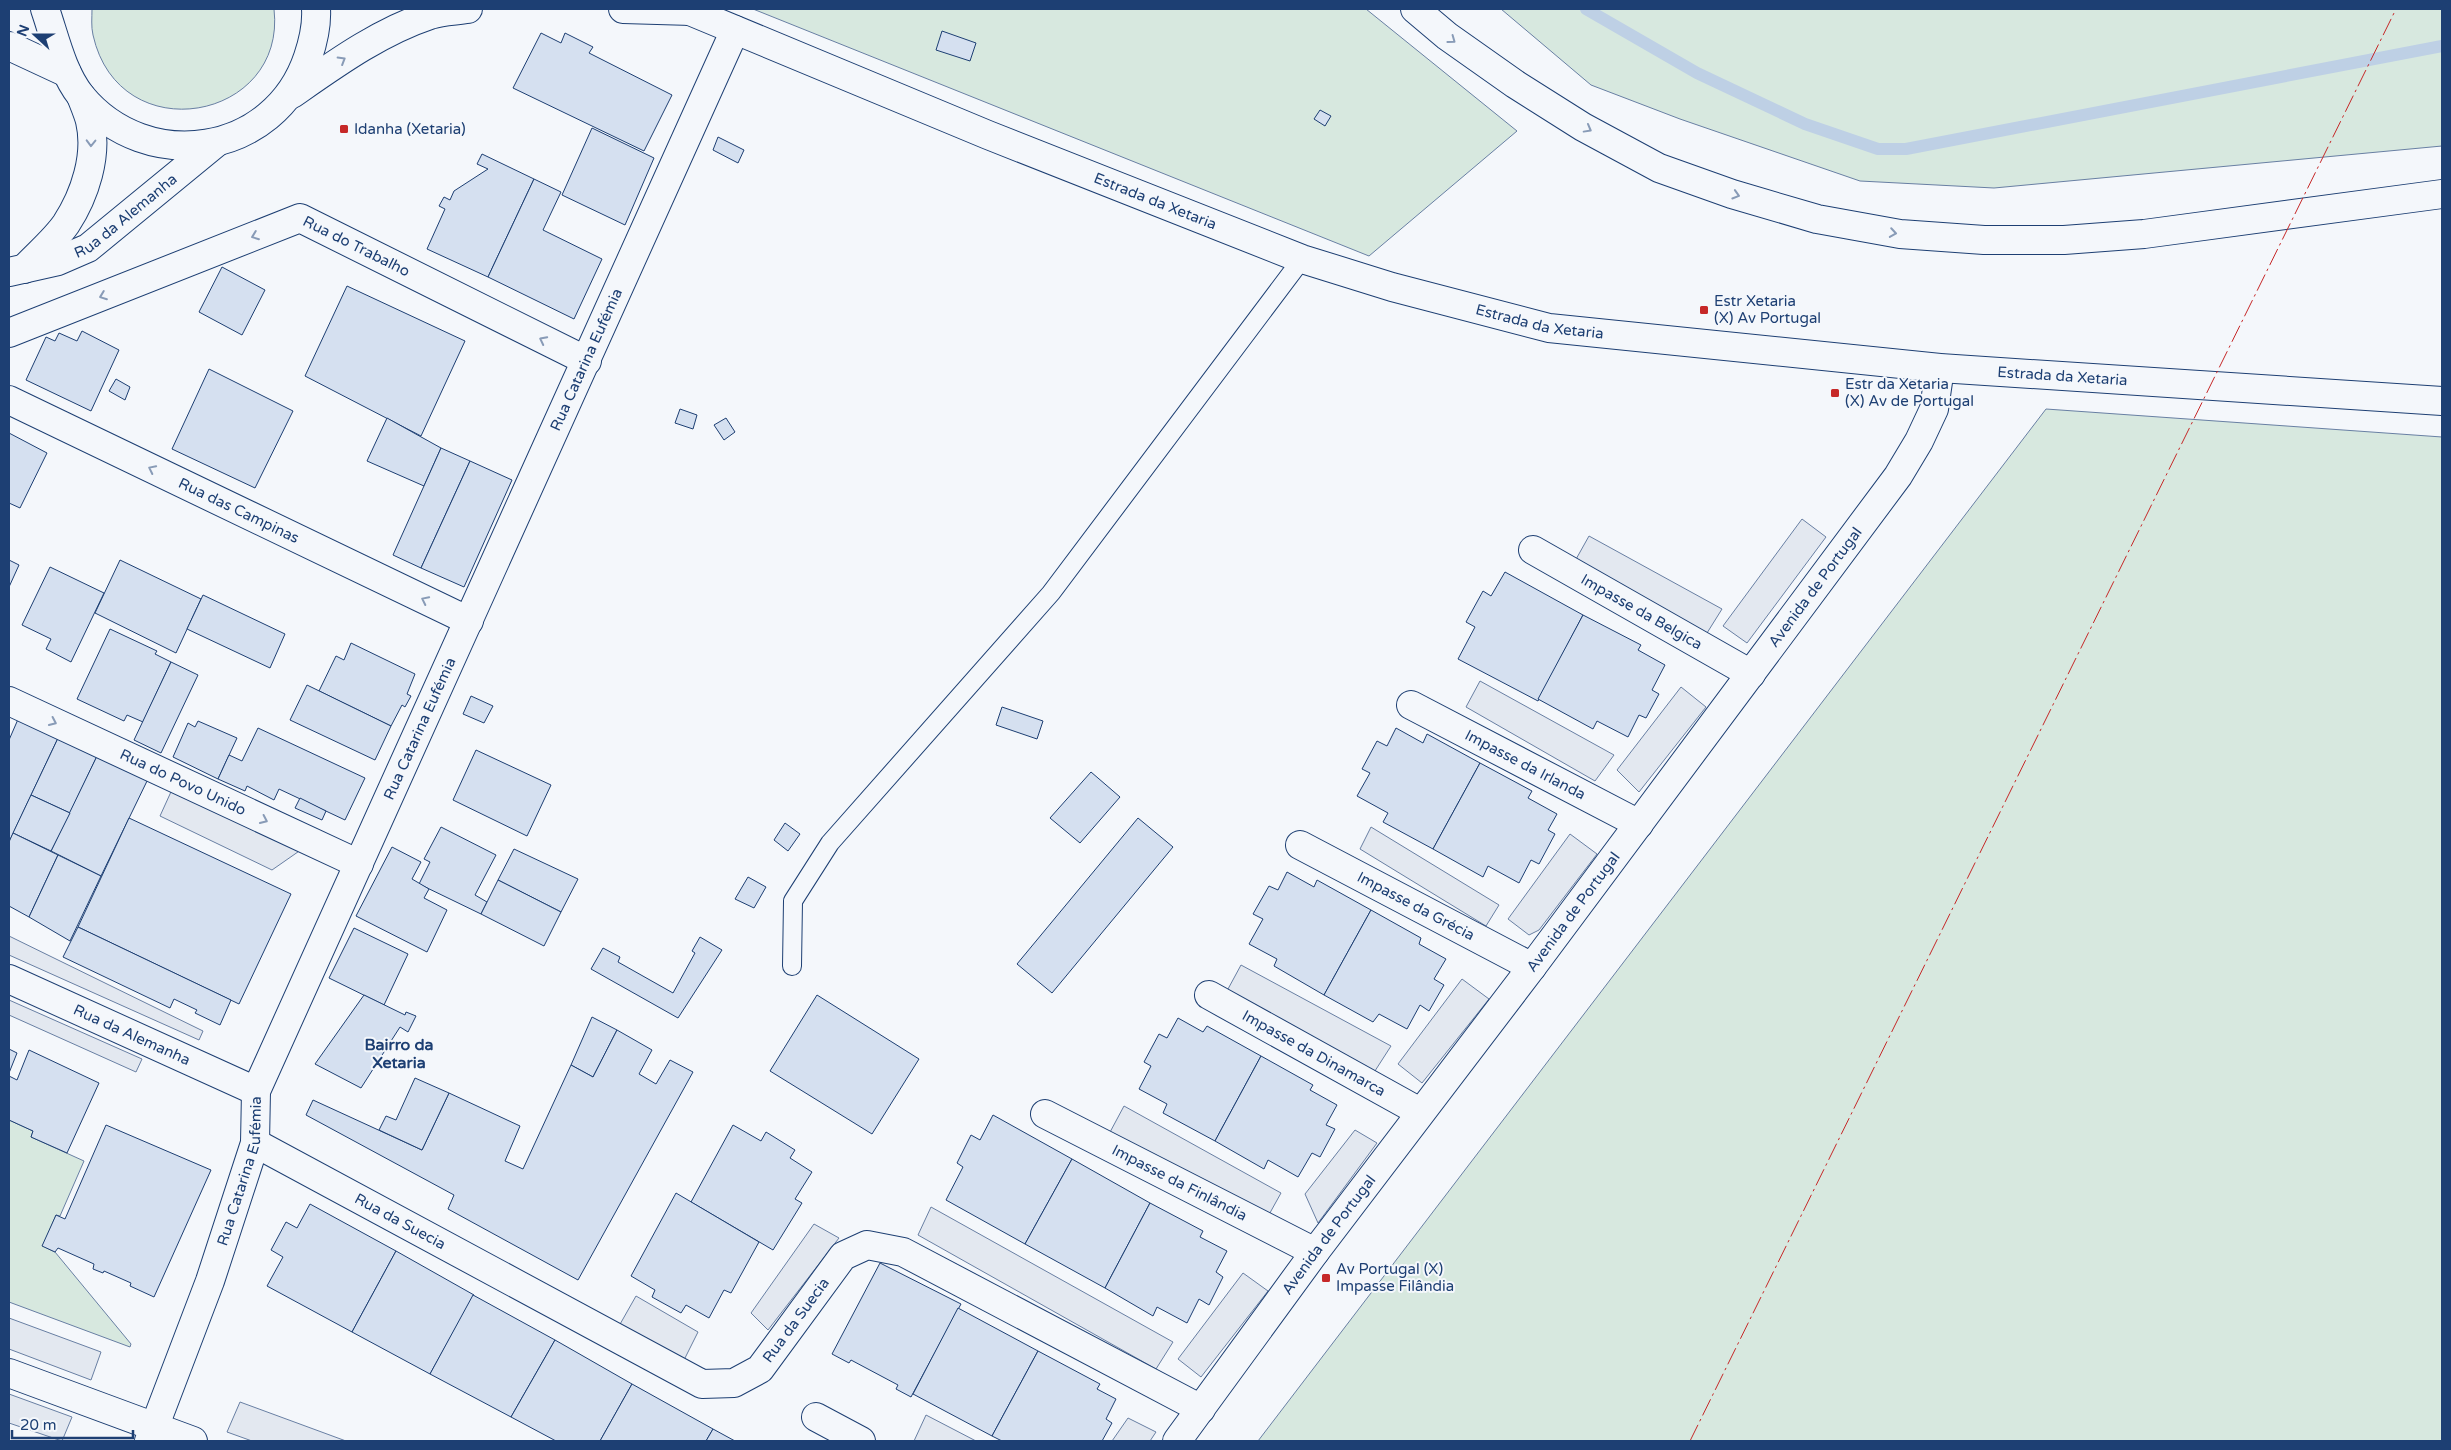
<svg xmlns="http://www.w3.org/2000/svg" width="2451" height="1450" font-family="'Varela Round',sans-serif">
<rect width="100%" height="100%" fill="#f4f7fb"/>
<g fill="#d7e8df" stroke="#687fa3">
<path d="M 92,9 L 274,9 C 287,121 119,152 93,35 C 91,27 92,17 92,9 Z"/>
<path d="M 753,9 L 1366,9 L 1517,131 L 1369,256 Z"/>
<path d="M 1501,9 L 2442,9 L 2442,146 L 1994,188 L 1860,181 L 1680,119 L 1591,85 Z"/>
<path d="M 2046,409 L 2442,437 L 2442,1441 L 1258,1441 Z"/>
<path d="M 9,1120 L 33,1131 L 31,1137 L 84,1161 L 60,1216 L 56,1215 L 43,1246 L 55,1252 L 131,1344 L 130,1347 L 9,1302 Z"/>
</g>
<g fill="#e3e8f0" stroke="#687fa3">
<path d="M 1802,519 L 1826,537 L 1747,643 L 1723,626 Z"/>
<path d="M 1589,536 L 1722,609 L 1707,633 L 1575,561 Z"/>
<path d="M 1480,681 L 1614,755 L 1595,781 L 1466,707 Z"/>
<path d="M 1681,687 L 1706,707 L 1639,792 L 1617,770 Z"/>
<path d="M 175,783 L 305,847 L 272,870 L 160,816 Z"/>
<path d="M 1371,827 L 1499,905 L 1486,926 L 1360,849 Z"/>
<path d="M 1570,834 L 1597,854 L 1539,930 L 1529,935 L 1508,919 Z"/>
<path d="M 9,936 L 203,1031 L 199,1040 L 9,955 Z"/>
<path d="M 1241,965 L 1391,1046 L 1373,1074 L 1230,991 L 1228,989 Z"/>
<path d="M 1462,979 L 1489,999 L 1422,1083 L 1398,1064 Z"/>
<path d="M 9,1000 L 142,1059 L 136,1072 L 9,1015 Z"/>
<path d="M 1124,1106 L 1281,1193 L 1266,1220 L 1109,1134 Z"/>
<path d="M 1355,1130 L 1377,1143 L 1318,1223 L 1305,1194 Z"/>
<path d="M 931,1207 L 1173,1342 L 1156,1369 L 918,1235 Z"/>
<path d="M 814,1224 L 839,1238 L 768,1330 L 751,1313 Z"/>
<path d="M 1243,1273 L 1268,1291 L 1201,1377 L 1178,1359 Z"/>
<path d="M 636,1296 L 698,1332 L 683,1362 L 619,1326 Z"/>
<path d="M 9,1318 L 101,1352 L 91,1380 L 9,1349 Z"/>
<path d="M 9,1394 L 72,1417 L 62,1441 L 9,1423 Z"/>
<path d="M 240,1402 L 346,1441 L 252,1441 L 227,1432 Z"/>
<path d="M 926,1415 L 976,1441 L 914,1441 Z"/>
<path d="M 1128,1418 L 1156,1432 L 1150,1441 L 1112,1441 Z"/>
</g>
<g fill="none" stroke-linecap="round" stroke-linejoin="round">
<path stroke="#bed0e5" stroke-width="12" d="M 1586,9 L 1697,73 L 1805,124 L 1878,149 L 1906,149 L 2442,46"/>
</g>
<g fill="#d5e0f0" stroke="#1d3f73">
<path d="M 942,31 L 976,43 L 970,61 L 936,50 Z"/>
<path d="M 541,33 L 561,43 L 565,33 L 593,47 L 589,53 L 672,95 L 644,151 L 513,88 Z"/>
<path d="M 1320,110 L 1331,116 L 1325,126 L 1314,119 Z"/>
<path d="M 592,128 L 654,158 L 625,225 L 562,195 Z"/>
<path d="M 718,137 L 744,150 L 738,163 L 713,150 Z"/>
<path d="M 482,154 L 534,179 L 488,277 L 427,249 L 445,209 L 439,206 L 444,197 L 450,200 L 454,191 L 488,169 L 477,164 Z"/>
<path d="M 534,179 L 561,192 L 543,230 L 602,259 L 574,319 L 488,277 Z"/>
<path d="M 222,267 L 265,290 L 242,335 L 199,312 Z"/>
<path d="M 347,286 L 465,341 L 421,436 L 305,376 Z"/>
<path d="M 82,331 L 119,350 L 91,411 L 26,380 L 46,337 L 55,341 L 59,333 L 77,341 Z"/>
<path d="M 209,369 L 293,411 L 255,488 L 172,449 Z"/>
<path d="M 116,379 L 130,387 L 125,400 L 109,391 Z"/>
<path d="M 680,409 L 697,415 L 693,429 L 675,423 Z"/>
<path d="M 387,418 L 441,448 L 424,486 L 367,461 Z"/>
<path d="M 726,418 L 735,432 L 724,440 L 714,425 Z"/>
<path d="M 9,433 L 47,453 L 20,508 L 9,503 Z"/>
<path d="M 441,448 L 470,461 L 421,568 L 393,555 Z"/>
<path d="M 470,461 L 512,480 L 464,587 L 421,568 Z"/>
<path d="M 9,560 L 19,565 L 9,587 Z"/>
<path d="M 120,560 L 201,599 L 176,653 L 95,613 Z"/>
<path d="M 50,567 L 104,593 L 71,662 L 46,649 L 51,639 L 22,625 Z"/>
<path d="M 1505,572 L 1583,615 L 1538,701 L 1458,659 L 1475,627 L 1466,622 L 1483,591 L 1491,596 Z"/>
<path d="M 203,595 L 285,634 L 270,668 L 187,629 Z"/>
<path d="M 1583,615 L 1641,645 L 1638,650 L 1665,665 L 1652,690 L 1659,694 L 1646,718 L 1639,715 L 1628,737 L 1597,721 L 1593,729 L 1538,699 Z"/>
<path d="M 110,629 L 157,651 L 155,654 L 171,662 L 143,722 L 127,715 L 124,721 L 77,699 Z"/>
<path d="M 351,643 L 415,674 L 407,694 L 411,696 L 405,707 L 402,705 L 391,726 L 319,691 L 336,656 L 344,660 Z"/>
<path d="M 171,662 L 198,675 L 161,753 L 134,740 Z"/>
<path d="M 307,685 L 391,726 L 375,760 L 290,720 Z"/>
<path d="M 471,696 L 493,706 L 484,723 L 463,714 Z"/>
<path d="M 1002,707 L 1043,721 L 1037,739 L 996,725 Z"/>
<path d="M 19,717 L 59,736 L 9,842 L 9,740 Z"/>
<path d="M 198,721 L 237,738 L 218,779 L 173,757 L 188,723 L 195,727 Z"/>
<path d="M 258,728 L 365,778 L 345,820 L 279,789 L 274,800 L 247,786 L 245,791 L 218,779 L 229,755 L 242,761 Z"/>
<path d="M 1396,728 L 1423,743 L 1427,734 L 1480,763 L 1433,849 L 1383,822 L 1388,813 L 1357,796 L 1370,773 L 1362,769 L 1377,741 L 1387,746 Z"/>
<path d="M 59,736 L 98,754 L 70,813 L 31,795 Z"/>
<path d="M 476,750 L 551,785 L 527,836 L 453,800 Z"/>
<path d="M 98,754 L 148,779 L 101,876 L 51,851 Z"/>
<path d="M 1480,763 L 1532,791 L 1528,798 L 1557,814 L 1548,830 L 1555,834 L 1539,864 L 1531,860 L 1519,883 L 1488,866 L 1483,877 L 1433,849 Z"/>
<path d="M 1091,772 L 1120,797 L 1080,843 L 1050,818 Z"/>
<path d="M 31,795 L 70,813 L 51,851 L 13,833 Z"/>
<path d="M 300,798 L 326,811 L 322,820 L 295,808 Z"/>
<path d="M 129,818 L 291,894 L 239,1004 L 78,927 Z"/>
<path d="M 1138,818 L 1173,847 L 1052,993 L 1017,964 Z"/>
<path d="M 785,823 L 800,834 L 788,851 L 774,840 Z"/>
<path d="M 441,827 L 496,855 L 475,895 L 487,902 L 481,914 L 419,884 L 430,862 L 424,859 Z"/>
<path d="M 13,833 L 58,855 L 29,917 L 9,906 L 9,842 Z"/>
<path d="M 392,847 L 421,862 L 412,879 L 429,889 L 424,898 L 447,910 L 427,952 L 356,916 Z"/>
<path d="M 514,849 L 578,879 L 561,912 L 498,880 Z"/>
<path d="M 58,855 L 101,876 L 70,941 L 29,917 Z"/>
<path d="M 1287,872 L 1314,887 L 1317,880 L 1371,910 L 1324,995 L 1274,966 L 1277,959 L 1249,944 L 1263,919 L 1253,914 L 1269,886 L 1278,890 Z"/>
<path d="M 748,877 L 766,887 L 754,908 L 735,899 Z"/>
<path d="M 498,880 L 561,912 L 544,946 L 481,914 Z"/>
<path d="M 1371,910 L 1421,938 L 1419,944 L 1446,959 L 1434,979 L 1444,985 L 1429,1011 L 1420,1005 L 1407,1029 L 1379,1014 L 1373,1022 L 1324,995 Z"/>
<path d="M 78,927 L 231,1000 L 220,1025 L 195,1013 L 197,1010 L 174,999 L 170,1008 L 63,957 Z"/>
<path d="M 354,928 L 408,954 L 384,1005 L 329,978 Z"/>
<path d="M 700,937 L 722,950 L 678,1018 L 591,969 L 603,948 L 620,957 L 618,962 L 673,993 L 695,953 L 692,951 Z"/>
<path d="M 364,995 L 405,1015 L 406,1012 L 416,1016 L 408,1032 L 400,1027 L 361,1088 L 315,1064 Z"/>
<path d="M 817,995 L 919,1059 L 872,1134 L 770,1071 Z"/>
<path d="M 592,1017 L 617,1030 L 593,1077 L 571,1065 Z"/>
<path d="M 1178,1018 L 1203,1032 L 1207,1026 L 1261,1056 L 1215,1141 L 1163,1113 L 1167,1104 L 1139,1089 L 1151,1066 L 1144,1062 L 1159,1034 L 1167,1038 Z"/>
<path d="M 617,1030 L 652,1050 L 639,1074 L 656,1084 L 670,1060 L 693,1072 L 578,1280 L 448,1209 L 454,1195 L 306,1115 L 313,1100 L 422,1150 L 449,1093 L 520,1126 L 505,1161 L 523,1169 L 571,1065 L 593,1077 Z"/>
<path d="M 9,1049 L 17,1053 L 9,1073 Z"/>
<path d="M 29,1050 L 99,1083 L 67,1153 L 31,1137 L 33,1131 L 9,1120 L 9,1076 L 17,1080 Z"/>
<path d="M 1261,1056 L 1313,1085 L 1310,1090 L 1337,1105 L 1326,1125 L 1335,1129 L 1320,1157 L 1312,1153 L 1298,1177 L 1268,1160 L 1264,1169 L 1215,1141 Z"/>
<path d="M 415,1078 L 449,1093 L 422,1150 L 379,1130 L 386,1116 L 396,1120 Z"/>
<path d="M 993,1115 L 1072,1159 L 1025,1244 L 946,1200 L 963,1167 L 957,1163 L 971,1135 L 980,1140 Z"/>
<path d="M 106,1125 L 211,1170 L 154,1297 L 130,1286 L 131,1283 L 104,1271 L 103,1273 L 93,1269 L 94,1264 L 58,1248 L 55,1252 L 42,1246 L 56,1215 L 65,1219 Z"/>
<path d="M 733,1125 L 761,1141 L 766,1132 L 795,1150 L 790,1158 L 812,1172 L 795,1199 L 802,1203 L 773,1250 L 691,1202 Z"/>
<path d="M 1072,1159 L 1150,1203 L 1105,1288 L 1025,1244 Z"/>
<path d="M 676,1193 L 759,1242 L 731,1293 L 724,1290 L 709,1318 L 686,1305 L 681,1313 L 652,1297 L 655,1290 L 631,1276 Z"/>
<path d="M 1150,1203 L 1203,1231 L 1200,1237 L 1227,1251 L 1216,1272 L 1223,1277 L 1209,1305 L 1199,1299 L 1187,1323 L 1157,1307 L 1153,1316 L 1105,1288 Z"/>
<path d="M 310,1204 L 396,1251 L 352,1332 L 267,1286 L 283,1257 L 271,1250 L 286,1222 L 297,1228 Z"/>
<path d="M 396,1251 L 474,1295 L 430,1374 L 352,1332 Z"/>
<path d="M 880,1263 L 961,1304 L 911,1397 L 896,1389 L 898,1385 L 851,1360 L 849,1363 L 832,1354 Z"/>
<path d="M 473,1295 L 555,1340 L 511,1417 L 430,1374 Z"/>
<path d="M 958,1308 L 1038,1351 L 992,1436 L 913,1394 Z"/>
<path d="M 555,1340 L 632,1384 L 600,1441 L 556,1441 L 511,1417 Z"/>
<path d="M 1038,1351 L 1100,1384 L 1097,1389 L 1116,1399 L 1106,1419 L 1112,1423 L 1102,1441 L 1002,1441 L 992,1436 Z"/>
<path d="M 632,1384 L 713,1429 L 706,1441 L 600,1441 Z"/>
<path d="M 713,1429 L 735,1441 L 706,1441 Z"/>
</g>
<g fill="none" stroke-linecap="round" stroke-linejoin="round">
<g stroke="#1d3f73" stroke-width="20">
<path id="lane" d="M 792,966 L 793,901 L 830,843 L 1051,593 L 1302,259"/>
</g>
<g stroke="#1d3f73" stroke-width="30">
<g id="street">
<path d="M 24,269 C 38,254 55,240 66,224 C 85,195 98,155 90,121 C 88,113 84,104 81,96"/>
<path id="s1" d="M 9,272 L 58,261 L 88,248 L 216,143"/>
<path id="s2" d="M 9,333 L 300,218 L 587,361"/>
<path id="s3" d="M 9,400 L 469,621"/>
<path id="s4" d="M 1533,550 L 1751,674"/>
<path id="s5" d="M 9,701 L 359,864"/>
<path id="s6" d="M 1411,705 L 1639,824"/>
<path id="s7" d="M 1300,845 L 1532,967"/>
<path id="s8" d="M 9,979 L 256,1091"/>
<path id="s9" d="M 1209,995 L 1420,1112"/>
<path id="s10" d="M 1045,1114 L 1315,1252"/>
<path id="s11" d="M 255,1143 L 702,1384 L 734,1383 L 760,1369 L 843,1256 L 867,1245 L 903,1252 L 1201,1409"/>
<path d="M 9,1373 L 193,1441"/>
<path d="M 816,1417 L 861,1441"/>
<path id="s12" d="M 1177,1441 L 1315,1252 L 1532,967 L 1898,476 L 1919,441 L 1934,409 L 1940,368"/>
</g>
</g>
<g stroke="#1d3f73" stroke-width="30">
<g id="secondary">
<path d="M 45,9 C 55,38 62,72 81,96 C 147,176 275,156 308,57 C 313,42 317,25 316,9"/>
<path d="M 623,9 L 692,11"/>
<path id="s13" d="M 685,9 L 988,135 L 1302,259 L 1392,287 L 1549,328 L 1940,368 L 2442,401"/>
<path d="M 292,94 C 335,64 379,32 430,15 C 441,11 455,11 468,9"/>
<path id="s14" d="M 149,1441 L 210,1281 L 255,1143 L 256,1091 L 735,30"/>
</g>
</g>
<g stroke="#1d3f73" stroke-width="30">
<g id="highway">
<path d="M 1415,9 L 1447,36 L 1515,84 L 1583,127 L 1659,168 L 1732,194 L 1817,219 L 1900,234 L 1984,240 L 2064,240 L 2144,234 L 2442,194"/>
<path d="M 9,46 L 67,73"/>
</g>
</g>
<use href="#lane" stroke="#f4f7fb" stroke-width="18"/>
<use href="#street" stroke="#f4f7fb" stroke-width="28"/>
<use href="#secondary" stroke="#f4f7fb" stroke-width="28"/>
<use href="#highway" stroke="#f4f7fb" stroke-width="28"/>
<path stroke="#c62828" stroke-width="1" stroke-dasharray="18 4 2.5 4" stroke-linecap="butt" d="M 1690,1441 L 2396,9"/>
</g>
<defs><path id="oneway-chevron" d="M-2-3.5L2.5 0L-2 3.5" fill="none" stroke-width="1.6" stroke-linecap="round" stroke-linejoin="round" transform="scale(1.25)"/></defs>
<g stroke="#889bb7">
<use href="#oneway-chevron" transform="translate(1452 40) rotate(36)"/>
<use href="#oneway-chevron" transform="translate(342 60) rotate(-31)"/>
<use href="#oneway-chevron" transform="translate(1588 129) rotate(29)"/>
<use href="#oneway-chevron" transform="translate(91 143) rotate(91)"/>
<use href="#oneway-chevron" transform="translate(1736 195) rotate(17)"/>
<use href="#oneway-chevron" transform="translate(1893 233) rotate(9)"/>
<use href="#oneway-chevron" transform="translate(255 236) rotate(159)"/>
<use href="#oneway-chevron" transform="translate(103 296) rotate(159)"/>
<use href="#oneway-chevron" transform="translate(543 340) rotate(-153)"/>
<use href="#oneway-chevron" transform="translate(152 469) rotate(-154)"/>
<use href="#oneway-chevron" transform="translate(425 600) rotate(-154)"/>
<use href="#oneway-chevron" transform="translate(53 722) rotate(25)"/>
<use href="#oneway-chevron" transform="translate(264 820) rotate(25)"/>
</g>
<g fill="#c62828" stroke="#f4f7fb" stroke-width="2">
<rect x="339" y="124" width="10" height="10" rx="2.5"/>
<rect x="1699" y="305" width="10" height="10" rx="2.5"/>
<rect x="1830" y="388" width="10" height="10" rx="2.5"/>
<rect x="1321" y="1273" width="10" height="10" rx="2.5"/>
</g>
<g text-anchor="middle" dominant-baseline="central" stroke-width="4" stroke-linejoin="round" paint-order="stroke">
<g font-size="15" fill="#1d3f73" stroke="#f4f7fb" text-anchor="start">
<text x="354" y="129">Idanha (Xetaria)</text>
<text x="1714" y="301">Estr Xetaria<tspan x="1714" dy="17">(X) Av Portugal</tspan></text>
<text x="1845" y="384">Estr da Xetaria<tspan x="1845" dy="17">(X) Av de Portugal</tspan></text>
<text x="1336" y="1269">Av Portugal (X)<tspan x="1336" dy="17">Impasse Filândia</tspan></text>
</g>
<g font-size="15" fill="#1d3f73" stroke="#f4f7fb">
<text stroke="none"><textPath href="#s13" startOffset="508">Estrada da Xetaria</textPath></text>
<text stroke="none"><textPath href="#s1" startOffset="132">Rua da Alemanha</textPath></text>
<text stroke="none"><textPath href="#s2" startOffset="376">Rua do Trabalho</textPath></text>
<text stroke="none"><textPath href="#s13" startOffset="912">Estrada da Xetaria</textPath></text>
<text stroke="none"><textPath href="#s14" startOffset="1171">Rua Catarina Eufémia</textPath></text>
<text stroke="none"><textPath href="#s13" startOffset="1438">Estrada da Xetaria</textPath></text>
<text stroke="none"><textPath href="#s3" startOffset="255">Rua das Campinas</textPath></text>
<text stroke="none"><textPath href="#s12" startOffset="1066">Avenida de Portugal</textPath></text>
<text stroke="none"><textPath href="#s4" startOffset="125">Impasse da Belgica</textPath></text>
<text stroke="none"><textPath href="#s14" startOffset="766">Rua Catarina Eufémia</textPath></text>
<text stroke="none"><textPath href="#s6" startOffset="129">Impasse da Irlanda</textPath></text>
<text stroke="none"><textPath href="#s5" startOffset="192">Rua do Povo Unido</textPath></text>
<text stroke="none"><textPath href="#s7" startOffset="131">Impasse da Grécia</textPath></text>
<text stroke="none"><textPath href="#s12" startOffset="661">Avenida de Portugal</textPath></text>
<text stroke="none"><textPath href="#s8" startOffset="135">Rua da Alemanha</textPath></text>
<text stroke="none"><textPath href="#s9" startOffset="120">Impasse da Dinamarca</textPath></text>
<text stroke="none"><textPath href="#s14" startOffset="286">Rua Catarina Eufémia</textPath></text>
<text stroke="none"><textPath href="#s10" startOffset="151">Impasse da Finlândia</textPath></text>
<text stroke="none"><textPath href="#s11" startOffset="165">Rua da Suecia</textPath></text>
<text stroke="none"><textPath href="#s12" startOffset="256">Avenida de Portugal</textPath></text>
<text stroke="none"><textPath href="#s11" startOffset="630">Rua da Suecia</textPath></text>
</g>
<g font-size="16" font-weight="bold" fill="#1d3f73" stroke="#f4f7fb">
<text x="399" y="1045">Bairro da<tspan x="399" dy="18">Xetaria</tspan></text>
</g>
</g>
<rect width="2451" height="1450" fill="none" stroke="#1d3f73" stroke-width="20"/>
<g transform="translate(35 35) rotate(291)" stroke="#f4f7fb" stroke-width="4" paint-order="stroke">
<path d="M0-4L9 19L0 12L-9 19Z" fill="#1d3f73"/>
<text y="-8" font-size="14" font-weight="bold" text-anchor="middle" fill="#1d3f73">N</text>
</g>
<path d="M12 1430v8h121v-8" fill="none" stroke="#1d3f73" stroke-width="2.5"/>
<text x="20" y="1430" font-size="15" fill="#1d3f73" stroke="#f4f7fb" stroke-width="4" paint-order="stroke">20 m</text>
</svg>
